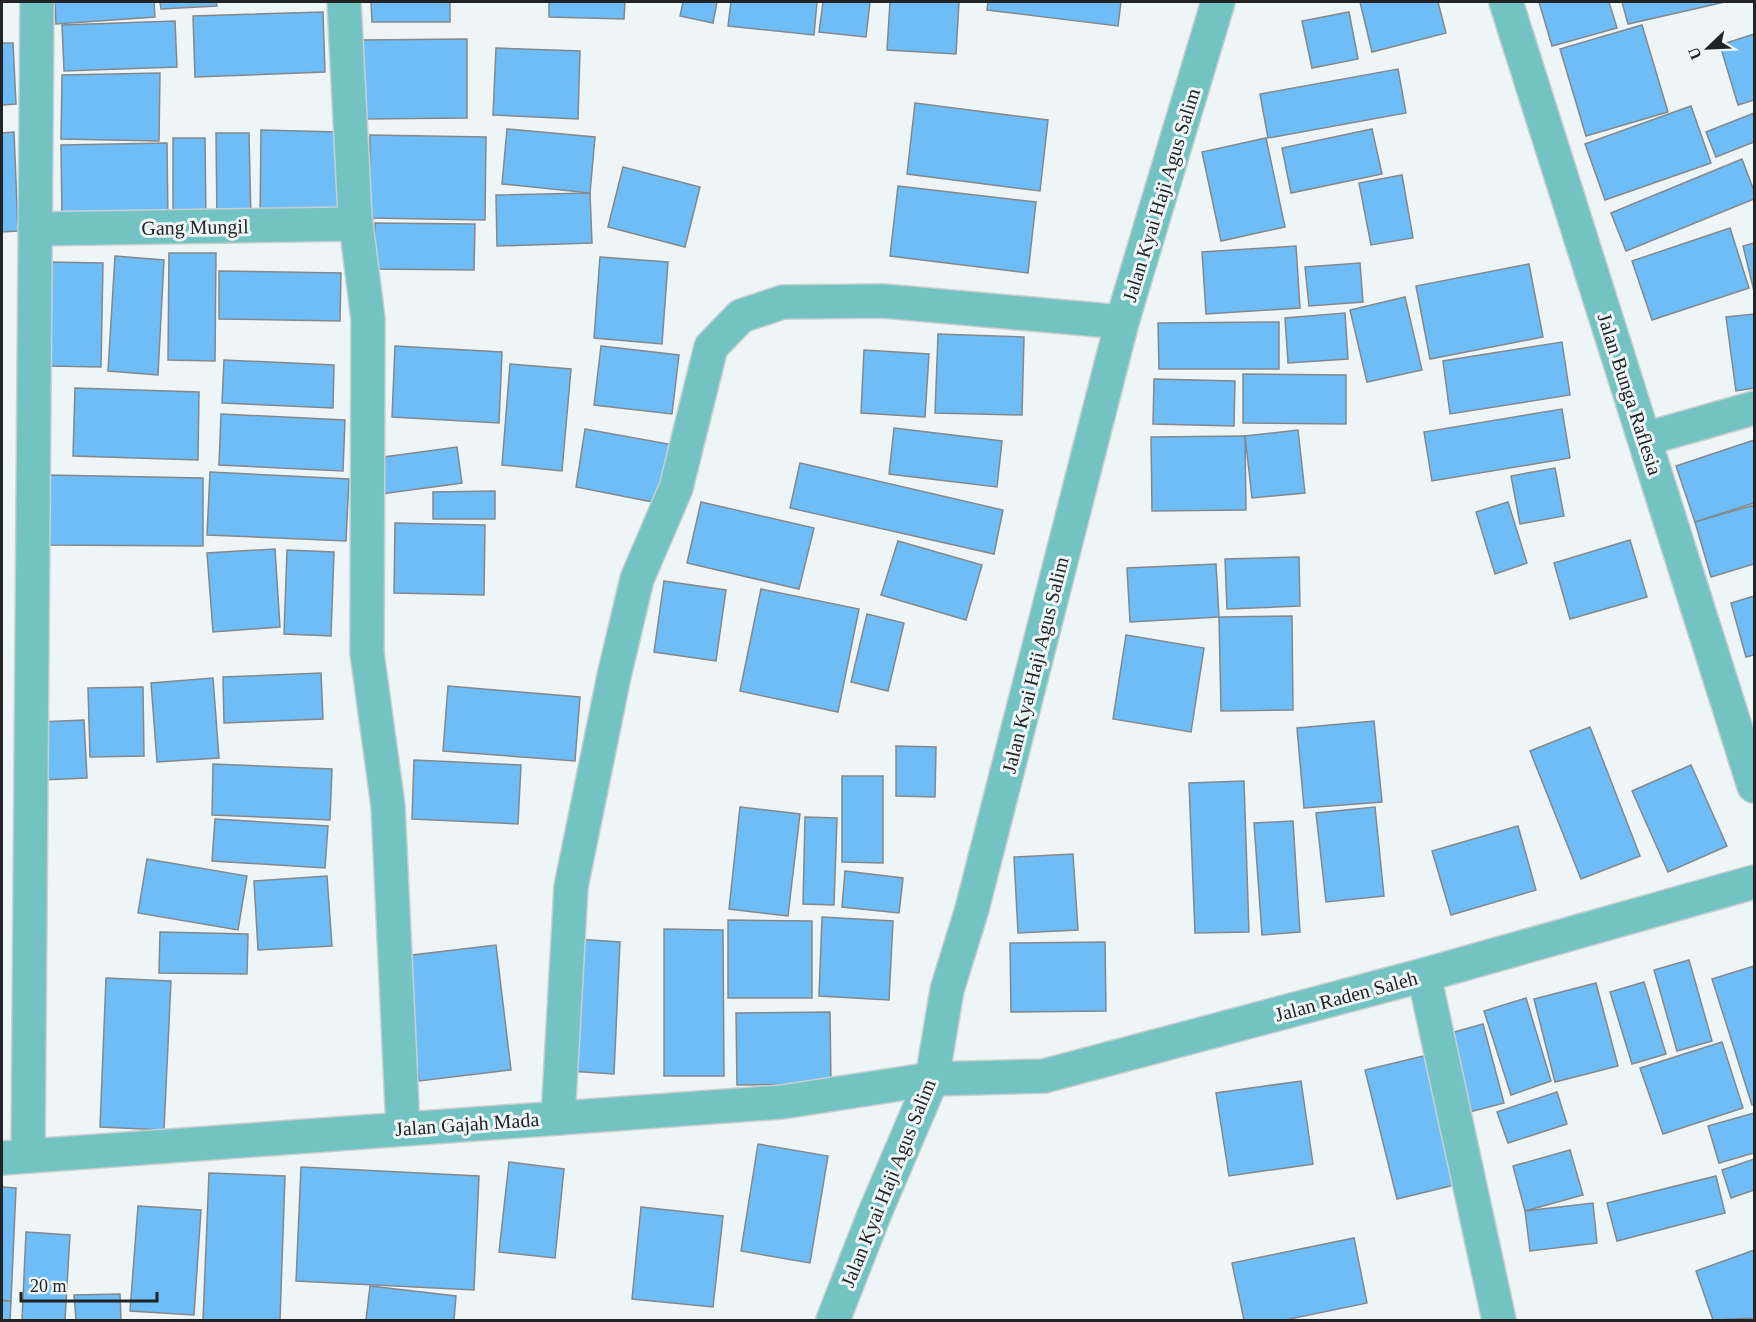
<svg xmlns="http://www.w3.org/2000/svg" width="1756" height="1322" font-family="Georgia,serif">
<rect width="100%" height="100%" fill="#eef5f7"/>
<g fill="#6fbdf7" stroke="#83888c" stroke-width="1.5">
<path d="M 55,2 L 154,2 L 155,17 L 56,24 Z"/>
<path d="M 160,2 L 216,2 L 217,6 L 161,9 Z"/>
<path d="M 371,2 L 450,2 L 450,22 L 372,22 Z"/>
<path d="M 549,2 L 625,2 L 624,19 L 549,17 Z"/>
<path d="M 683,2 L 717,2 L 713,23 L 680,16 Z"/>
<path d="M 731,2 L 817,2 L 814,35 L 728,26 Z"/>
<path d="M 823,2 L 870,2 L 866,37 L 819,32 Z"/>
<path d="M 890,2 L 959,2 L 956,54 L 887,50 Z"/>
<path d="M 988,2 L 1121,2 L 1118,26 L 987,10 Z"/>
<path d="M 1360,2 L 1438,2 L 1446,33 L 1372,52 Z"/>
<path d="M 1539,2 L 1609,2 L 1617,28 L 1552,46 Z"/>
<path d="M 1622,2 L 1725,2 L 1628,24 Z"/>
<path d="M 323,12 L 325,72 L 195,77 L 193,16 Z"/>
<path d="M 1349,12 L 1358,59 L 1312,68 L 1302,21 Z"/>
<path d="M 175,21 L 177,67 L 64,71 L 62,25 Z"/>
<path d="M 1642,25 L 1668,112 L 1586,136 L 1560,49 Z"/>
<path d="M 1754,34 L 1754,100 L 1738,105 L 1720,45 Z"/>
<path d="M 467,39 L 467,118 L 361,119 L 359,40 Z"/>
<path d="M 2,43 L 13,43 L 16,104 L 2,105 Z"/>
<path d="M 496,48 L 580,51 L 578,119 L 493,115 Z"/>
<path d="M 1398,69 L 1406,113 L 1268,138 L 1260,94 Z"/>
<path d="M 160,73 L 159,141 L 61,139 L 62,75 Z"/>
<path d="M 915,103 L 1048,120 L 1040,191 L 907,174 Z"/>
<path d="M 1691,106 L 1711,163 L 1605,200 L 1585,144 Z"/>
<path d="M 1754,113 L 1754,142 L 1716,157 L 1706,132 Z"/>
<path d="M 507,129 L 595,137 L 590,193 L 502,184 Z"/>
<path d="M 1372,129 L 1382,174 L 1291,193 L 1282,148 Z"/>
<path d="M 261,130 L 338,132 L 337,220 L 260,218 Z"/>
<path d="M 14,132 L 18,231 L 2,232 L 2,133 Z"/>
<path d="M 216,133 L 249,133 L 251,221 L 217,222 Z"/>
<path d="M 370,135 L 486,137 L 485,220 L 369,218 Z"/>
<path d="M 173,138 L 205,138 L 206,223 L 173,223 Z"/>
<path d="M 1266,138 L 1285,227 L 1221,241 L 1202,152 Z"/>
<path d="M 167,143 L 168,221 L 62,223 L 61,145 Z"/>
<path d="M 1742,159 L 1754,191 L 1754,199 L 1626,251 L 1611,213 Z"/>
<path d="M 623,167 L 700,187 L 685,247 L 608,227 Z"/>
<path d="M 1402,175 L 1413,238 L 1371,245 L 1359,183 Z"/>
<path d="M 898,186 L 1036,202 L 1028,273 L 890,256 Z"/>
<path d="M 590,193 L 592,243 L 497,246 L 496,195 Z"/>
<path d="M 375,223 L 475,224 L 474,270 L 374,269 Z"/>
<path d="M 1730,228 L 1749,288 L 1652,320 L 1632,261 Z"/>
<path d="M 1754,243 L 1754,291 L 1743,246 Z"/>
<path d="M 1296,246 L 1300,308 L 1206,314 L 1202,252 Z"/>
<path d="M 169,253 L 216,253 L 215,361 L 168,360 Z"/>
<path d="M 115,256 L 164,260 L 158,375 L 108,371 Z"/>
<path d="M 600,257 L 668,262 L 662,344 L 594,338 Z"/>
<path d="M 49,262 L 103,263 L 101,367 L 47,366 Z"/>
<path d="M 1360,263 L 1363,302 L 1309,306 L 1305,267 Z"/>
<path d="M 1529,264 L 1543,337 L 1430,359 L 1416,286 Z"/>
<path d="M 219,271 L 341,273 L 340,321 L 219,319 Z"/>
<path d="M 1405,297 L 1422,370 L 1367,382 L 1350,310 Z"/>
<path d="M 1345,313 L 1348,359 L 1288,363 L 1285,318 Z"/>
<path d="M 1754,314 L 1754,388 L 1736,391 L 1726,317 Z"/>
<path d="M 1279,322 L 1279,369 L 1159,369 L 1158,323 Z"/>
<path d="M 938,334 L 1024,337 L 1022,415 L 935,413 Z"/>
<path d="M 1562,342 L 1570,395 L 1450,414 L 1443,361 Z"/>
<path d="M 395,346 L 502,352 L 499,423 L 392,417 Z"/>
<path d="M 601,346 L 679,355 L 672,414 L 594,405 Z"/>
<path d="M 864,350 L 929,354 L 925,417 L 861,413 Z"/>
<path d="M 224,360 L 334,365 L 333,408 L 222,403 Z"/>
<path d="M 510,364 L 571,369 L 562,471 L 502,465 Z"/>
<path d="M 1243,374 L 1346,375 L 1346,424 L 1243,423 Z"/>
<path d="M 1154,379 L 1235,381 L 1234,426 L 1153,424 Z"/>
<path d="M 75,388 L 199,392 L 198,460 L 73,456 Z"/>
<path d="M 1562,409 L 1570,458 L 1432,481 L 1424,432 Z"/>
<path d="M 221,414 L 345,420 L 343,471 L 219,465 Z"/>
<path d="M 894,428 L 1002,441 L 997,487 L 889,474 Z"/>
<path d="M 585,429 L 674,445 L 663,504 L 576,487 Z"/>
<path d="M 1298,430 L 1305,493 L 1252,498 L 1245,436 Z"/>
<path d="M 1245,436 L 1246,510 L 1152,511 L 1151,437 Z"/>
<path d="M 1754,440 L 1754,503 L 1695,522 L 1676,466 Z"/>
<path d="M 457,447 L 462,483 L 374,495 L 369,459 Z"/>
<path d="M 800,463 L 1003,510 L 994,554 L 790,508 Z"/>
<path d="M 1555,468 L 1564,516 L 1520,524 L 1511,476 Z"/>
<path d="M 210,472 L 349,479 L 346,541 L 207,535 Z"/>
<path d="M 48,475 L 203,478 L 203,546 L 47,545 Z"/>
<path d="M 495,491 L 495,519 L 433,519 L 433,492 Z"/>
<path d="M 701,502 L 814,528 L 799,589 L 687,563 Z"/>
<path d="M 1508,502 L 1527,563 L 1495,574 L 1476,512 Z"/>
<path d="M 1754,505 L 1754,564 L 1711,577 L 1695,522 Z"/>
<path d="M 395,523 L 485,525 L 484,595 L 394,593 Z"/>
<path d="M 1630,540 L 1647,597 L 1570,619 L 1554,563 Z"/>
<path d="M 898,541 L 982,565 L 966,620 L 881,595 Z"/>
<path d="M 275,549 L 280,627 L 213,632 L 207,553 Z"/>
<path d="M 287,550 L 334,552 L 331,636 L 284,634 Z"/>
<path d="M 1299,557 L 1300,606 L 1227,609 L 1225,559 Z"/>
<path d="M 1216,564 L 1219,617 L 1130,622 L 1127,568 Z"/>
<path d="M 664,581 L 726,590 L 716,661 L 654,652 Z"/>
<path d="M 761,589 L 859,609 L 838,712 L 740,691 Z"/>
<path d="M 1754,596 L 1754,655 L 1746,657 L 1731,603 Z"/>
<path d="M 867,614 L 904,623 L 888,691 L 851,682 Z"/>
<path d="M 1292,616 L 1293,710 L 1221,711 L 1219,617 Z"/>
<path d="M 1126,635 L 1204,648 L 1191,732 L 1113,719 Z"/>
<path d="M 321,673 L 323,719 L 224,723 L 223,677 Z"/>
<path d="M 213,678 L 219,758 L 157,762 L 151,683 Z"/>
<path d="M 448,686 L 580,697 L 575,761 L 443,751 Z"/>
<path d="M 143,687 L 144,756 L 90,757 L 88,688 Z"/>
<path d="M 84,720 L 87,778 L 42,780 L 39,722 Z"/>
<path d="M 1374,721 L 1382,802 L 1304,808 L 1297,728 Z"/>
<path d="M 1590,727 L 1640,856 L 1581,879 L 1530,751 Z"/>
<path d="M 896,746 L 936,747 L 935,797 L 896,796 Z"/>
<path d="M 414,760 L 521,765 L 518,824 L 412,819 Z"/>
<path d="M 213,764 L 332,769 L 330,820 L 212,815 Z"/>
<path d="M 1691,765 L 1727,846 L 1668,872 L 1632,791 Z"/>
<path d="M 842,776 L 883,776 L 883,863 L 842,862 Z"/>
<path d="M 1244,781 L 1249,932 L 1195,933 L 1189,783 Z"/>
<path d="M 740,807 L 800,814 L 788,916 L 729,909 Z"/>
<path d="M 1375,807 L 1384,896 L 1326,902 L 1316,813 Z"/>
<path d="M 805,817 L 837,818 L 834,905 L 803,904 Z"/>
<path d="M 215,819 L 328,826 L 325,868 L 212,861 Z"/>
<path d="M 1293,821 L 1300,932 L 1262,935 L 1254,823 Z"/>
<path d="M 1518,826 L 1536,890 L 1451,915 L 1432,851 Z"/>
<path d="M 1073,854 L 1078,930 L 1018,933 L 1014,857 Z"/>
<path d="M 147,859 L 247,876 L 238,930 L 138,913 Z"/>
<path d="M 845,871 L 903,878 L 899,913 L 842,907 Z"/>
<path d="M 327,876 L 332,946 L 258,950 L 254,881 Z"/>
<path d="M 822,917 L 893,921 L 889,1000 L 819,996 Z"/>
<path d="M 728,920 L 812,921 L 812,998 L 728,998 Z"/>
<path d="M 664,929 L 723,930 L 724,1076 L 664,1076 Z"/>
<path d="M 160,932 L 248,934 L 247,974 L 159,973 Z"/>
<path d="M 575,939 L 620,942 L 614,1074 L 569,1071 Z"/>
<path d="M 1105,942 L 1106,1011 L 1011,1012 L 1010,943 Z"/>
<path d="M 496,945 L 511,1070 L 419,1081 L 404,956 Z"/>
<path d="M 1689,960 L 1712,1041 L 1677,1051 L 1654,970 Z"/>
<path d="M 1754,966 L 1754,1104 L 1752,1105 L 1712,979 Z"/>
<path d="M 106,978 L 171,981 L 164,1130 L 100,1127 Z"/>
<path d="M 1644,982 L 1666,1054 L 1632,1064 L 1610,992 Z"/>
<path d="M 1596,983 L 1618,1066 L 1555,1082 L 1534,999 Z"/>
<path d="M 1526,998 L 1551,1081 L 1511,1095 L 1484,1011 Z"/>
<path d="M 830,1012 L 831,1084 L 737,1085 L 736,1013 Z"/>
<path d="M 1483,1024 L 1504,1103 L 1458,1115 L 1440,1036 Z"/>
<path d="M 1722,1042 L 1743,1108 L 1663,1134 L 1640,1068 Z"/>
<path d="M 1432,1054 L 1463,1183 L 1397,1199 L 1365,1070 Z"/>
<path d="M 1301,1081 L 1313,1164 L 1229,1176 L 1216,1093 Z"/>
<path d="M 1557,1092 L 1567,1124 L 1508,1143 L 1497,1112 Z"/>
<path d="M 1754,1113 L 1754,1153 L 1719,1163 L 1708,1126 Z"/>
<path d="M 758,1144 L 828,1156 L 810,1263 L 741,1251 Z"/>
<path d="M 1570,1150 L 1583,1195 L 1525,1211 L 1513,1166 Z"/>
<path d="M 1754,1159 L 1754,1190 L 1731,1198 L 1722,1170 Z"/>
<path d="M 509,1162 L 564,1169 L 555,1258 L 499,1252 Z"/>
<path d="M 301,1167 L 479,1176 L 474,1290 L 296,1281 Z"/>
<path d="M 209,1173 L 285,1176 L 280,1320 L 203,1320 Z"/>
<path d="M 1716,1176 L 1725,1213 L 1617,1241 L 1607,1203 Z"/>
<path d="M 2,1187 L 16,1188 L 11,1301 L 2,1300 Z"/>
<path d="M 1593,1203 L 1597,1243 L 1530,1251 L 1525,1211 Z"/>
<path d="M 138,1206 L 201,1210 L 194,1315 L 130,1311 Z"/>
<path d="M 641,1207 L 723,1216 L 713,1307 L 632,1299 Z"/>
<path d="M 26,1232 L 70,1235 L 65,1320 L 22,1320 Z"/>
<path d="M 1354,1238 L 1367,1303 L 1285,1320 L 1244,1320 L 1232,1263 Z"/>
<path d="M 1754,1250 L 1754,1318 L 1713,1320 L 1696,1271 Z"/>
<path d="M 370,1286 L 456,1296 L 454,1320 L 366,1320 Z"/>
<path d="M 120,1294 L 121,1320 L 76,1320 L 74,1295 Z"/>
<path d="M 2,1301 L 11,1301 L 10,1320 L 2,1320 Z"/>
</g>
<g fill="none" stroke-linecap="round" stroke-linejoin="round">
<g stroke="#c9cfd1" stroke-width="36">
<g id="minor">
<path d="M 344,2 L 355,216 L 368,319 L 367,653 L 388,806 L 403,1129"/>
<path d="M 1506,2 L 1754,786"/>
<path d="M 35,229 L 356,224"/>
<path d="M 1645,439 L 1754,408"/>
<path d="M 1424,975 L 1499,1320"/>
<path d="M 558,1118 L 571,887 L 614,676 L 637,579 L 676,488 L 711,347 L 741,316 L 783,302 L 883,301 L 1122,322"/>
<path d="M 28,1156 L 37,2"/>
<path d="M 2,1158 L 782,1102 L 932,1079 L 1044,1076 L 1424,975 L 1754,882"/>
<path d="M 833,1320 L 874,1215 L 932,1079 L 947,990 L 972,909 L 1122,322 L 1218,2"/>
</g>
</g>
<use href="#minor" stroke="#74c3c3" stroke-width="33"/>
</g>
<g text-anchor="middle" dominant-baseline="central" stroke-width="6" stroke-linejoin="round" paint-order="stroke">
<g font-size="20" fill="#212324" stroke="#eef5f7">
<text transform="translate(1161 195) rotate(-73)">Jalan Kyai Haji Agus Salim</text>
<text transform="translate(195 227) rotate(-1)">Gang Mungil</text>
<text transform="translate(1630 394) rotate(72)">Jalan Bunga Raflesia</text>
<text transform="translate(1035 665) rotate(-76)">Jalan Kyai Haji Agus Salim</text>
<text transform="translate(1346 996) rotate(-15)">Jalan Raden Saleh</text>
<text transform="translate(467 1124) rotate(-4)">Jalan Gajah Mada</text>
<text transform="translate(888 1183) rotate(-68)">Jalan Kyai Haji Agus Salim</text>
</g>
</g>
<rect width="1756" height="1322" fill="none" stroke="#212324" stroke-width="6"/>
<g transform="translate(1708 48) rotate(247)" stroke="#eef5f7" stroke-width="4.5" paint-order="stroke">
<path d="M0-4.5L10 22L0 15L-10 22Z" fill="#212324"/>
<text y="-9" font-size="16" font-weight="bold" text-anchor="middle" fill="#212324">U</text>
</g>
<path d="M21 1292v9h136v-9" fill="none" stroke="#212324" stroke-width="3"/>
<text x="30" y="1292" font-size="18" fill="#212324" stroke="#eef5f7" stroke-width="4.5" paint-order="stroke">20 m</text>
</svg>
